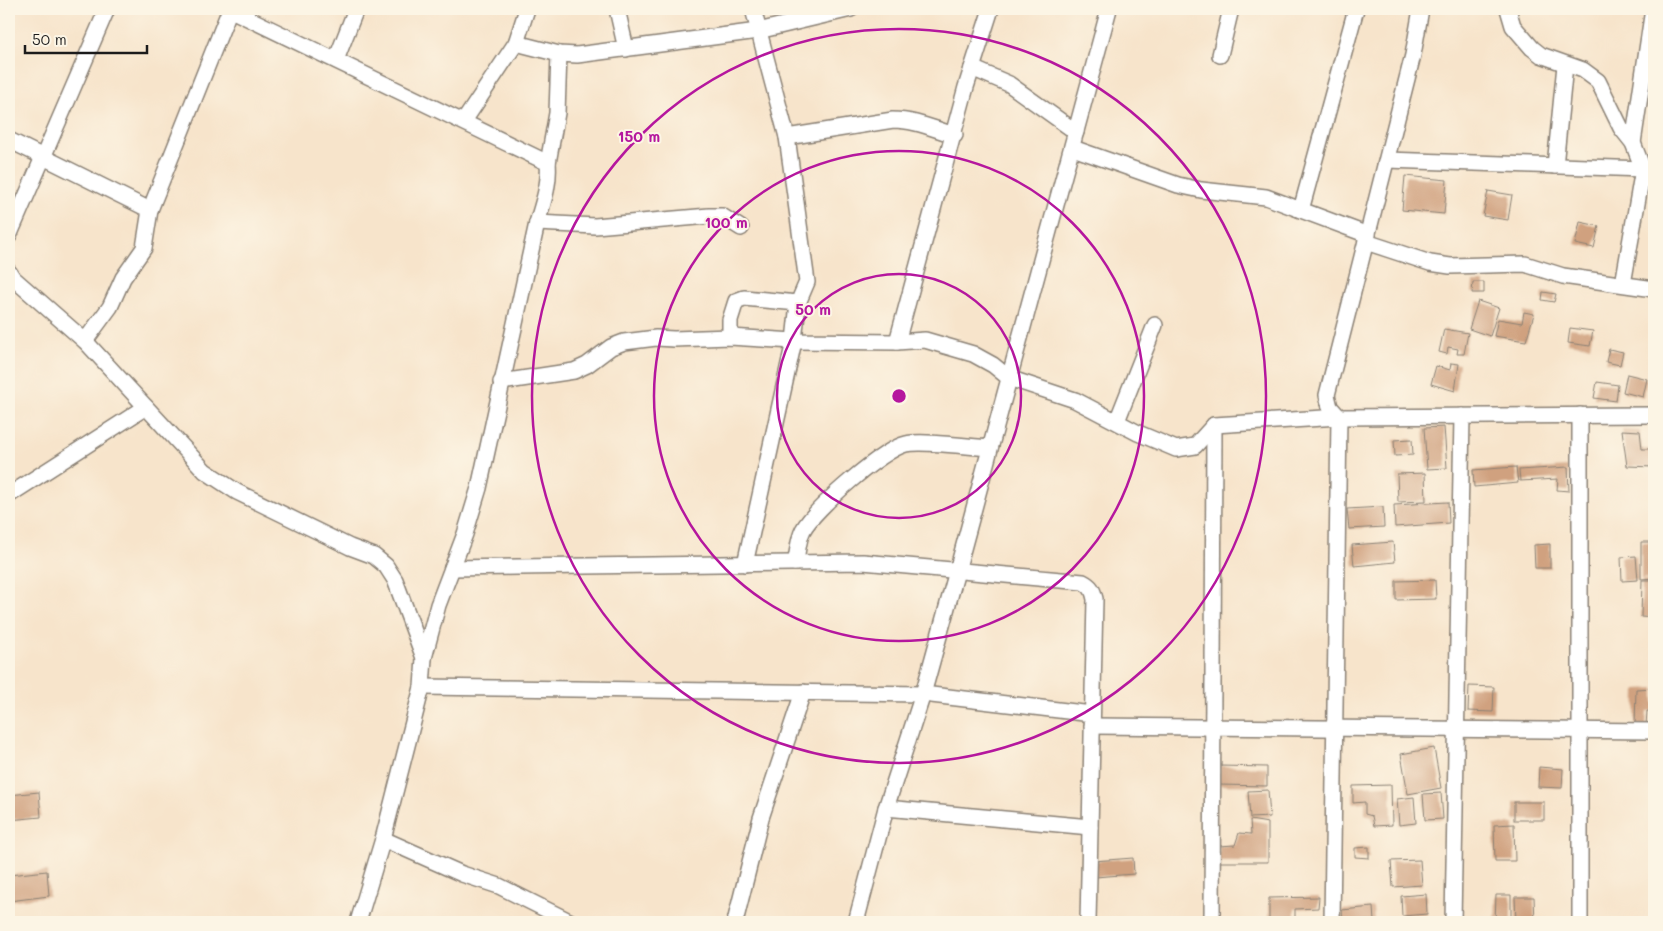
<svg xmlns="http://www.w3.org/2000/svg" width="1663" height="931" font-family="Mali,sans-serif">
<rect width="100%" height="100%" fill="#fcf5e5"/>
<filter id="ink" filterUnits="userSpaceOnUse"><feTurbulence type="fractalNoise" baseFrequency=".02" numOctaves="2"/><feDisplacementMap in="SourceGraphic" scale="10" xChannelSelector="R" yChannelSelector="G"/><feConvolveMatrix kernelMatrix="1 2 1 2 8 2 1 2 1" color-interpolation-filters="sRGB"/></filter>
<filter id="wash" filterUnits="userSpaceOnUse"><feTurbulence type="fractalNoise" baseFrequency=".0096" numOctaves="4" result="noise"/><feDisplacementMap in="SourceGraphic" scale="20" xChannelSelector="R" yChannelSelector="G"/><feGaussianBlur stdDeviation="1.12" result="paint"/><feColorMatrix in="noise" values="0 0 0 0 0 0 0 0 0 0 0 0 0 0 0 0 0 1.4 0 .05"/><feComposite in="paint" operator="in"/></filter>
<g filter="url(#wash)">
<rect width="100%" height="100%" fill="#f7e4cb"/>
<g id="blocks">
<g fill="#d0a17f">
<path d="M 1405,176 L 1447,180 L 1444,214 L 1402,210 Z"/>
<path d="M 1488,191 L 1512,195 L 1508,220 L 1483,216 Z"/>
<path d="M 1580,222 L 1599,226 L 1594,248 L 1575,244 Z"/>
<path d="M 1473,282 L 1484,282 L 1484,293 L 1472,293 Z"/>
<path d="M 1543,292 L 1556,294 L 1554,302 L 1542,300 Z"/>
<path d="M 1478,301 L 1499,308 L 1490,336 L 1469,329 Z"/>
<path d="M 1524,312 L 1534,314 L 1526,341 L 1494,336 L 1498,319 L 1522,323 Z"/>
<path d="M 1570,328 L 1593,331 L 1590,346 L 1568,343 Z"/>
<path d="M 1444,329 L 1468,333 L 1464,354 L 1457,354 L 1458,349 L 1448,347 L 1447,354 L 1439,352 Z"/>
<path d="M 1609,349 L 1623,352 L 1620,365 L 1606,362 Z"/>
<path d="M 1451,363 L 1459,364 L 1455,391 L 1431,384 L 1436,366 L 1450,370 Z"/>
<path d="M 1627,374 L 1647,379 L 1643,397 L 1623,392 Z"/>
<path d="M 1597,382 L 1618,385 L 1616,401 L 1594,398 Z"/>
<path d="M 1444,427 L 1447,468 L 1427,469 L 1424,428 Z"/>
<path d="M 1622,430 L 1640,431 L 1642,449 L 1654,449 L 1654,467 L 1627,466 Z"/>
<path d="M 1412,439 L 1413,455 L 1395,456 L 1394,440 Z"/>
<path d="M 1516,467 L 1518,483 L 1474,487 L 1473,470 Z"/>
<path d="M 1568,467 L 1569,491 L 1557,490 L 1558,479 L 1520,481 L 1519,470 Z"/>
<path d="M 1425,473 L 1426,501 L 1398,502 L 1397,474 Z"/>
<path d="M 1448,502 L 1449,523 L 1395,527 L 1394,505 Z"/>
<path d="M 1383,507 L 1384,527 L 1349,529 L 1347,509 Z"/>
<path d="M 1393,542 L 1395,562 L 1354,566 L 1352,545 Z"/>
<path d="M 1641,542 L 1654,542 L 1654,578 L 1641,579 Z"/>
<path d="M 1550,544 L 1550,568 L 1535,568 L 1534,545 Z"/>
<path d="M 1636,556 L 1638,580 L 1622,581 L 1621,557 Z"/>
<path d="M 1435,580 L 1436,599 L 1396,600 L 1396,581 Z"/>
<path d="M 1642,580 L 1654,580 L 1654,618 L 1641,617 Z"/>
<path d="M 1469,686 L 1494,687 L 1493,712 L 1468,711 Z"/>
<path d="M 1654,688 L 1654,711 L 1647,711 L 1646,726 L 1635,725 L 1636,689 Z"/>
<path d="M 1434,748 L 1441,788 L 1408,794 L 1401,754 Z"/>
<path d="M 1220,766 L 1267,767 L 1267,786 L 1219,785 Z"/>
<path d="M 1539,767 L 1563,769 L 1562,788 L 1538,787 Z"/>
<path d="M 1391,785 L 1392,825 L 1374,826 L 1372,816 L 1365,814 L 1365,802 L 1353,803 L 1353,786 Z"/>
<path d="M 1268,790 L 1270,817 L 1250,818 L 1248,791 Z"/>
<path d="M 39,792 L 41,817 L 9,820 L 9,795 Z"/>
<path d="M 1441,793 L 1443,819 L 1425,820 L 1423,794 Z"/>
<path d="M 1414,797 L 1416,823 L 1399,825 L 1397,799 Z"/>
<rect x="1514" y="802" width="30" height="18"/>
<path d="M 1250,820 L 1268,823 L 1268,862 L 1219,862 L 1219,846 L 1235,845 L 1239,833 L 1251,834 Z"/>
<path d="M 1514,824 L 1515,861 L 1495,861 L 1494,825 Z"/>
<path d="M 1369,847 L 1369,858 L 1355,857 L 1355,848 Z"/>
<path d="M 1133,858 L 1134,874 L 1095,877 L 1094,861 Z"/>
<path d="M 1420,860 L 1422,885 L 1393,887 L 1391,861 Z"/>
<path d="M 47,871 L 49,896 L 9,901 L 9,875 Z"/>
<path d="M 1426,894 L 1427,914 L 1402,916 L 1401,896 Z"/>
<path d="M 1496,895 L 1511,895 L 1511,922 L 1495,922 Z"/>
<path d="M 1319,897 L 1318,908 L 1295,909 L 1295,922 L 1269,922 L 1269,898 Z"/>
<path d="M 1515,897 L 1534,897 L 1535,922 L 1516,922 Z"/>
<path d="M 1373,907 L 1374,922 L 1343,922 L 1342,910 Z"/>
</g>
</g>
</g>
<g filter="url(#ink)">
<use href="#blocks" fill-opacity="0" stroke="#8a8074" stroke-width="1"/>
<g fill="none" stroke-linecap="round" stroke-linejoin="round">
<g stroke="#8a8074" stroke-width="18">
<g id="minor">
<path d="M 229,9 L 548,163 C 550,184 543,203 537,223 L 479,488 L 465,534 L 438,605 L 424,658 L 422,687 L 383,839 L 358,922"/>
<path d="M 617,9 L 626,49"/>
<path d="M 1508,9 L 1513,26 L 1532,48 L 1541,55 L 1583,70 L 1598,81 L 1621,128 L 1633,143 L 1643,169 L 1623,284"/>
<path d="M 516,43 L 559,54 L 577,55 L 758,31 L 851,9"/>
<path d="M 1220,55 L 1231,9"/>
<path d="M 336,60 L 356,9"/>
<path d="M 972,68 L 1009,84 L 1076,132"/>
<path d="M 464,121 L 516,43 L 527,9"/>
<path d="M 787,137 L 893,120 C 914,120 934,129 955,135"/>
<path d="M 9,140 L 150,210"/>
<path d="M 1633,143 L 1653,9"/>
<path d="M 1073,148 L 1178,185 L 1201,190 L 1266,197 L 1368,235"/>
<path d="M 1387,160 L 1643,169"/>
<path d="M 548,163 L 557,113 L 559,54"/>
<path d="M 1555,166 L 1565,65"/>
<path d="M 1301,210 L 1356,9"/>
<path d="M 537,223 L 595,226 L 709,216 L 722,216 L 741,228"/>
<path d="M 9,236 L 107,9"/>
<path d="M 1366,242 L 1430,263 L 1450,266 L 1525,264 L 1563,276 L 1654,289"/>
<path d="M 9,272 L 13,278 L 85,341 L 205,471 L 237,492 L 350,547 L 374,556 L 386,566 L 395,580 L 424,658"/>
<path d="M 730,337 L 730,320 L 736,301 L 744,298 L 798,303 L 807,282 L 787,137 L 753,9"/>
<path d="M 85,341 L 110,307 L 123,278 L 144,248 L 150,210 L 230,9"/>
<path d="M 897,342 L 966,87 L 991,9"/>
<path d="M 501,382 L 574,371 L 587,365 L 611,347 L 624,342 L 656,338 L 674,339 L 730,337 L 794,341 L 897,342 L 925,340 L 973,354 L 993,365 L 1009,378 L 1075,400 L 1138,433 L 1176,449 L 1195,446 L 1214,425 L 1339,417 L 1654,415"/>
<path d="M 1117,421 L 1155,325"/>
<path d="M 9,495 L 146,407"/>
<path d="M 795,563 C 798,553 798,539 803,530 C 814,509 883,449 906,444 C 923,440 970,447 990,448"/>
<path d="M 745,564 L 794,341 L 798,303"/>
<path d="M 452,568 L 863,562 L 1083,582 C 1091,586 1093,590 1095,599 L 1088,922"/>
<path d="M 422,687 L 923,694 L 1092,714"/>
<path d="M 1092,726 L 1654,731"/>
<path d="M 886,808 L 1090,827"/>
<path d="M 383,839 L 462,874 L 499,886 L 571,922"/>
<path d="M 735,922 L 761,818 L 803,692"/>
<path d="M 856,922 L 886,808 L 923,694 L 957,571 L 1109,9"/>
<path d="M 1212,922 L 1214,425"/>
<path d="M 1332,922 L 1339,417 L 1330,407 L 1327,395 L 1413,55 L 1421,9"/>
<path d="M 1453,922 L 1462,416"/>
<path d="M 1580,922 L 1580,415"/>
</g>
</g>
<use href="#minor" stroke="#fff" stroke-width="15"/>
</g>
</g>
<g fill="none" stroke="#b5179e" stroke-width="2.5">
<circle cx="899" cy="396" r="122"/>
<circle cx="899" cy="396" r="245"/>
<circle cx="899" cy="396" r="367"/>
</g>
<circle cx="899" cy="396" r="8" fill="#b5179e" stroke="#fcf5e5" stroke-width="2.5"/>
<g font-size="15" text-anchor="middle" font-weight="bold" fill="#b5179e" stroke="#fcf5e5" stroke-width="4" stroke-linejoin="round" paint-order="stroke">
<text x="639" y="142">150 m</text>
<text x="726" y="228">100 m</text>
<text x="813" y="315">50 m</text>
</g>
<rect width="1663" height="931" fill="none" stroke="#fcf5e5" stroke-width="30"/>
<path d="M25 45v8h122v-8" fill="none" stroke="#1c1c1c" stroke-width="2.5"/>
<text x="32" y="45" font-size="15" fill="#1c1c1c" stroke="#fcf5e5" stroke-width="4" paint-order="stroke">50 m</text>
</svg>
